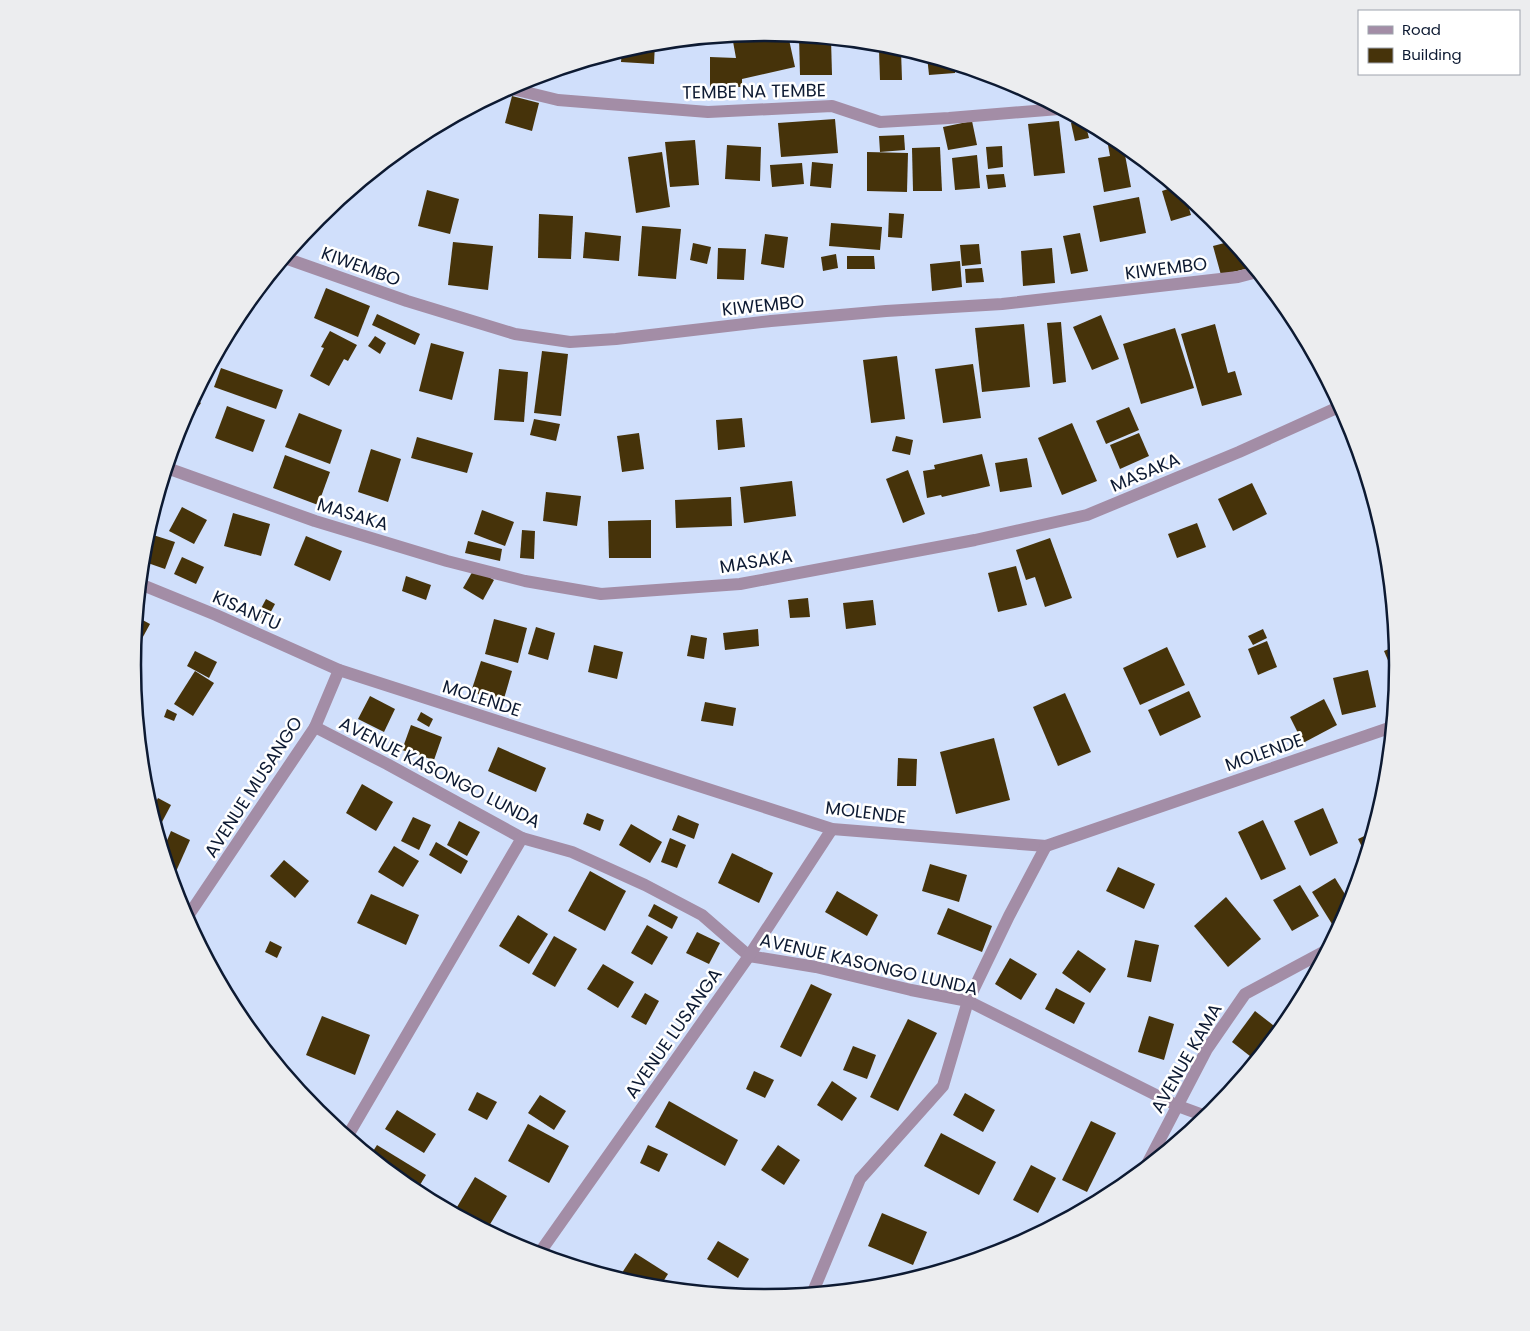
<svg xmlns="http://www.w3.org/2000/svg" width="1530" height="1331" font-family="Poppins,sans-serif">
<rect width="100%" height="100%" fill="#d0dffb"/>
<g fill="#46330a">
<path d="M 765,32 L 788,35 L 795,67 L 742,79 L 742,87 L 710,87 L 710,57 L 736,58 L 732,36 Z"/>
<path d="M 799,36 L 831,39 L 832,75 L 800,75 Z"/>
<path d="M 655,43 L 654,64 L 621,62 L 622,51 L 642,45 Z"/>
<path d="M 879,50 L 901,50 L 902,80 L 880,80 Z"/>
<path d="M 927,56 L 955,65 L 955,73 L 929,75 Z"/>
<path d="M 512,96 L 539,103 L 532,131 L 505,123 Z"/>
<path d="M 835,119 L 838,153 L 781,157 L 778,123 Z"/>
<path d="M 972,121 L 977,145 L 948,150 L 943,127 Z"/>
<path d="M 1059,121 L 1065,173 L 1034,176 L 1028,124 Z"/>
<path d="M 1082,121 L 1085,122 L 1089,138 L 1075,141 L 1071,123 Z"/>
<path d="M 904,135 L 905,150 L 880,152 L 879,136 Z"/>
<path d="M 695,140 L 699,185 L 670,187 L 665,142 Z"/>
<path d="M 1121,142 L 1123,144 L 1131,187 L 1104,192 L 1098,158 L 1110,156 L 1108,145 Z"/>
<path d="M 727,145 L 761,147 L 760,181 L 725,179 Z"/>
<path d="M 1002,146 L 1003,167 L 988,169 L 986,147 Z"/>
<path d="M 940,147 L 942,191 L 913,191 L 912,148 Z"/>
<path d="M 662,152 L 670,207 L 636,213 L 628,157 Z"/>
<path d="M 867,152 L 908,153 L 907,192 L 867,191 Z"/>
<path d="M 977,155 L 980,188 L 955,190 L 952,158 Z"/>
<path d="M 812,162 L 833,164 L 831,188 L 810,186 Z"/>
<path d="M 802,163 L 804,184 L 772,187 L 770,165 Z"/>
<path d="M 1004,174 L 1006,187 L 988,189 L 986,175 Z"/>
<path d="M 1174,187 L 1185,195 L 1191,215 L 1171,221 L 1162,191 Z"/>
<path d="M 427,190 L 459,199 L 450,234 L 418,226 Z"/>
<path d="M 1139,197 L 1146,233 L 1100,242 L 1093,206 Z"/>
<path d="M 889,213 L 904,214 L 902,238 L 888,237 Z"/>
<path d="M 539,214 L 573,216 L 571,259 L 538,258 Z"/>
<path d="M 831,223 L 882,227 L 880,250 L 829,246 Z"/>
<path d="M 642,226 L 681,229 L 676,279 L 638,276 Z"/>
<path d="M 585,232 L 621,236 L 619,261 L 583,258 Z"/>
<path d="M 1080,233 L 1088,271 L 1071,274 L 1063,236 Z"/>
<path d="M 765,234 L 788,237 L 784,268 L 761,264 Z"/>
<path d="M 1232,241 L 1253,267 L 1221,275 L 1213,246 Z"/>
<path d="M 453,242 L 493,246 L 488,290 L 448,285 Z"/>
<path d="M 693,243 L 711,247 L 707,264 L 690,260 Z"/>
<path d="M 979,244 L 981,264 L 962,266 L 960,245 Z"/>
<path d="M 718,248 L 746,249 L 744,280 L 717,279 Z"/>
<path d="M 1052,248 L 1055,283 L 1023,286 L 1021,251 Z"/>
<path d="M 836,254 L 838,268 L 823,271 L 821,257 Z"/>
<path d="M 847,256 L 874,256 L 875,269 L 847,269 Z"/>
<path d="M 960,261 L 962,287 L 932,291 L 930,264 Z"/>
<path d="M 982,268 L 984,282 L 966,283 L 965,269 Z"/>
<path d="M 326,288 L 370,306 L 358,337 L 314,318 Z"/>
<path d="M 377,314 L 420,334 L 415,345 L 372,325 Z"/>
<path d="M 1101,315 L 1119,359 L 1092,370 L 1073,327 Z"/>
<path d="M 1061,322 L 1066,382 L 1053,384 L 1047,323 Z"/>
<path d="M 1024,324 L 1030,387 L 982,392 L 975,328 Z"/>
<path d="M 1215,324 L 1228,373 L 1235,371 L 1242,395 L 1202,406 L 1181,334 Z"/>
<path d="M 1175,328 L 1194,388 L 1141,404 L 1123,344 Z"/>
<path d="M 330,331 L 357,345 L 348,361 L 344,359 L 329,386 L 310,376 L 324,348 L 321,347 Z"/>
<path d="M 375,336 L 386,343 L 380,354 L 368,346 Z"/>
<path d="M 431,343 L 464,352 L 452,400 L 419,391 Z"/>
<path d="M 542,351 L 568,354 L 561,416 L 534,413 Z"/>
<path d="M 897,356 L 905,419 L 871,423 L 863,360 Z"/>
<path d="M 973,364 L 981,418 L 943,423 L 935,369 Z"/>
<path d="M 221,368 L 283,390 L 276,409 L 214,387 Z"/>
<path d="M 499,369 L 528,372 L 524,422 L 494,420 Z"/>
<path d="M 194,398 L 201,403 L 180,433 L 178,432 L 180,423 Z"/>
<path d="M 227,406 L 265,420 L 253,452 L 215,438 Z"/>
<path d="M 1129,407 L 1139,430 L 1106,444 L 1096,421 Z"/>
<path d="M 299,413 L 342,430 L 330,464 L 285,447 Z"/>
<path d="M 742,418 L 745,447 L 718,450 L 716,420 Z"/>
<path d="M 534,419 L 560,424 L 556,441 L 530,435 Z"/>
<path d="M 1072,423 L 1097,481 L 1062,495 L 1038,438 Z"/>
<path d="M 639,433 L 644,469 L 622,472 L 617,436 Z"/>
<path d="M 1139,433 L 1149,456 L 1120,469 L 1110,445 Z"/>
<path d="M 896,436 L 913,440 L 910,455 L 892,451 Z"/>
<path d="M 417,437 L 473,453 L 467,473 L 411,458 Z"/>
<path d="M 371,449 L 401,459 L 388,502 L 358,492 Z"/>
<path d="M 982,454 L 990,486 L 942,497 L 941,495 L 927,498 L 923,471 L 935,469 L 934,465 Z"/>
<path d="M 285,455 L 330,472 L 318,505 L 273,488 Z"/>
<path d="M 1027,458 L 1032,487 L 1000,492 L 995,463 Z"/>
<path d="M 908,470 L 925,514 L 903,523 L 886,479 Z"/>
<path d="M 792,481 L 796,516 L 744,523 L 740,487 Z"/>
<path d="M 1252,483 L 1267,514 L 1233,531 L 1218,499 Z"/>
<path d="M 546,492 L 581,496 L 577,526 L 543,521 Z"/>
<path d="M 731,497 L 732,526 L 676,528 L 675,500 Z"/>
<path d="M 182,507 L 207,520 L 194,544 L 169,531 Z"/>
<path d="M 482,510 L 514,522 L 505,546 L 474,534 Z"/>
<path d="M 233,513 L 270,524 L 261,556 L 224,546 Z"/>
<path d="M 651,520 L 651,558 L 609,558 L 608,521 Z"/>
<path d="M 1197,523 L 1206,547 L 1177,558 L 1168,534 Z"/>
<path d="M 522,530 L 535,531 L 534,559 L 520,558 Z"/>
<path d="M 147,533 L 175,542 L 165,569 L 142,561 L 144,542 Z"/>
<path d="M 306,536 L 342,551 L 330,581 L 294,565 Z"/>
<path d="M 1050,538 L 1072,598 L 1045,607 L 1035,577 L 1026,580 L 1016,550 Z"/>
<path d="M 468,541 L 502,549 L 500,561 L 465,553 Z"/>
<path d="M 182,557 L 204,567 L 196,584 L 174,574 Z"/>
<path d="M 1016,566 L 1027,605 L 998,612 L 988,573 Z"/>
<path d="M 474,569 L 494,580 L 483,600 L 463,588 Z"/>
<path d="M 406,576 L 431,585 L 426,600 L 402,591 Z"/>
<path d="M 808,598 L 810,617 L 790,618 L 788,600 Z"/>
<path d="M 266,599 L 275,604 L 266,621 L 257,616 Z"/>
<path d="M 873,600 L 876,625 L 846,629 L 843,603 Z"/>
<path d="M 137,617 L 150,624 L 138,646 L 134,644 Z"/>
<path d="M 494,619 L 527,628 L 518,663 L 485,654 Z"/>
<path d="M 536,627 L 555,633 L 548,660 L 528,654 Z"/>
<path d="M 758,629 L 759,646 L 725,650 L 723,633 Z"/>
<path d="M 1263,629 L 1267,638 L 1253,645 L 1248,636 Z"/>
<path d="M 691,635 L 707,638 L 704,659 L 687,656 Z"/>
<path d="M 1267,641 L 1277,667 L 1258,675 L 1248,649 Z"/>
<path d="M 594,645 L 623,652 L 617,679 L 588,672 Z"/>
<path d="M 1396,646 L 1398,671 L 1393,672 L 1384,651 Z"/>
<path d="M 1167,647 L 1185,685 L 1140,705 L 1123,668 Z"/>
<path d="M 195,651 L 217,662 L 209,678 L 187,666 Z"/>
<path d="M 481,661 L 512,671 L 503,702 L 471,692 Z"/>
<path d="M 1368,670 L 1376,707 L 1342,715 L 1333,678 Z"/>
<path d="M 195,671 L 214,683 L 193,716 L 174,704 Z"/>
<path d="M 1189,691 L 1201,717 L 1160,736 L 1148,710 Z"/>
<path d="M 1065,693 L 1091,752 L 1058,766 L 1033,707 Z"/>
<path d="M 370,696 L 395,709 L 384,732 L 358,719 Z"/>
<path d="M 1324,699 L 1337,725 L 1303,743 L 1290,717 Z"/>
<path d="M 705,702 L 736,708 L 733,726 L 701,721 Z"/>
<path d="M 167,709 L 177,714 L 174,721 L 164,717 Z"/>
<path d="M 421,712 L 433,719 L 429,727 L 417,720 Z"/>
<path d="M 411,725 L 442,737 L 434,760 L 402,750 Z"/>
<path d="M 994,738 L 1010,800 L 956,814 L 940,752 Z"/>
<path d="M 498,747 L 546,768 L 536,792 L 488,771 Z"/>
<path d="M 898,758 L 917,759 L 916,786 L 897,786 Z"/>
<path d="M 362,784 L 393,802 L 376,831 L 346,813 Z"/>
<path d="M 158,798 L 171,805 L 162,822 L 153,817 L 151,811 Z"/>
<path d="M 1323,808 L 1338,843 L 1310,856 L 1294,821 Z"/>
<path d="M 587,813 L 604,820 L 600,831 L 583,824 Z"/>
<path d="M 678,815 L 699,824 L 694,839 L 672,830 Z"/>
<path d="M 413,817 L 431,825 L 419,850 L 401,841 Z"/>
<path d="M 1263,820 L 1286,869 L 1261,880 L 1238,832 Z"/>
<path d="M 459,821 L 480,832 L 467,856 L 447,845 Z"/>
<path d="M 631,824 L 662,842 L 650,863 L 619,845 Z"/>
<path d="M 171,831 L 190,840 L 174,876 L 170,874 L 163,850 Z"/>
<path d="M 1373,832 L 1370,840 L 1366,855 L 1358,839 Z"/>
<path d="M 670,838 L 686,845 L 677,868 L 661,862 Z"/>
<path d="M 436,842 L 468,861 L 461,874 L 429,855 Z"/>
<path d="M 394,846 L 419,861 L 403,887 L 378,872 Z"/>
<path d="M 732,853 L 773,873 L 759,903 L 718,883 Z"/>
<path d="M 284,860 L 309,881 L 295,898 L 270,876 Z"/>
<path d="M 930,864 L 967,875 L 959,902 L 922,891 Z"/>
<path d="M 1118,867 L 1155,884 L 1144,909 L 1106,891 Z"/>
<path d="M 590,871 L 626,891 L 605,931 L 568,911 Z"/>
<path d="M 1335,878 L 1351,904 L 1346,915 L 1332,924 L 1312,892 Z"/>
<path d="M 1300,885 L 1319,916 L 1292,931 L 1273,900 Z"/>
<path d="M 837,891 L 878,915 L 867,936 L 825,912 Z"/>
<path d="M 371,894 L 419,915 L 406,945 L 357,923 Z"/>
<path d="M 1226,897 L 1261,939 L 1228,967 L 1194,926 Z"/>
<path d="M 654,904 L 678,917 L 672,929 L 648,916 Z"/>
<path d="M 948,908 L 992,926 L 982,952 L 937,934 Z"/>
<path d="M 518,915 L 548,934 L 529,964 L 499,946 Z"/>
<path d="M 647,925 L 668,937 L 652,965 L 631,953 Z"/>
<path d="M 697,932 L 720,943 L 709,964 L 686,953 Z"/>
<path d="M 554,936 L 577,949 L 555,987 L 532,974 Z"/>
<path d="M 1135,940 L 1159,945 L 1151,982 L 1127,977 Z"/>
<path d="M 270,941 L 282,947 L 277,958 L 265,952 Z"/>
<path d="M 1078,950 L 1106,969 L 1090,993 L 1062,973 Z"/>
<path d="M 1010,958 L 1037,974 L 1021,1000 L 995,984 Z"/>
<path d="M 603,964 L 634,982 L 618,1008 L 587,989 Z"/>
<path d="M 811,984 L 832,994 L 801,1057 L 780,1047 Z"/>
<path d="M 1056,988 L 1085,1003 L 1074,1024 L 1045,1009 Z"/>
<path d="M 645,993 L 659,1001 L 646,1025 L 631,1017 Z"/>
<path d="M 1255,1011 L 1278,1029 L 1255,1060 L 1232,1042 Z"/>
<path d="M 322,1016 L 370,1035 L 355,1075 L 306,1055 Z"/>
<path d="M 1149,1016 L 1174,1024 L 1164,1060 L 1138,1052 Z"/>
<path d="M 908,1019 L 937,1033 L 898,1111 L 870,1097 Z"/>
<path d="M 853,1046 L 876,1055 L 867,1079 L 843,1070 Z"/>
<path d="M 754,1071 L 774,1080 L 765,1098 L 746,1089 Z"/>
<path d="M 832,1081 L 857,1098 L 842,1121 L 817,1105 Z"/>
<path d="M 477,1092 L 497,1102 L 487,1120 L 468,1110 Z"/>
<path d="M 965,1093 L 995,1110 L 983,1132 L 953,1115 Z"/>
<path d="M 540,1095 L 566,1111 L 554,1130 L 528,1113 Z"/>
<path d="M 669,1101 L 738,1140 L 725,1166 L 655,1127 Z"/>
<path d="M 397,1110 L 436,1134 L 424,1153 L 385,1129 Z"/>
<path d="M 1091,1121 L 1116,1133 L 1087,1192 L 1062,1180 Z"/>
<path d="M 528,1124 L 569,1146 L 549,1183 L 508,1161 Z"/>
<path d="M 941,1133 L 996,1162 L 979,1195 L 924,1166 Z"/>
<path d="M 377,1145 L 426,1175 L 415,1193 L 370,1156 Z"/>
<path d="M 648,1145 L 668,1154 L 659,1172 L 640,1163 Z"/>
<path d="M 778,1145 L 800,1160 L 784,1185 L 761,1170 Z"/>
<path d="M 1031,1165 L 1056,1178 L 1038,1213 L 1013,1200 Z"/>
<path d="M 475,1177 L 507,1196 L 489,1226 L 457,1207 Z"/>
<path d="M 882,1213 L 927,1232 L 913,1265 L 868,1246 Z"/>
<path d="M 718,1241 L 749,1259 L 738,1278 L 707,1259 Z"/>
<path d="M 635,1253 L 668,1274 L 659,1288 L 641,1286 L 618,1279 Z"/>
</g>
<g fill="none" stroke-linecap="round" stroke-linejoin="round">
<g stroke="#a38da6" stroke-width="12">
<path d="M 509,88 L 558,100 L 708,112 L 832,106 L 880,122 L 949,118 L 1059,109"/>
<path d="M 285,258 L 407,301 L 515,334 L 570,342 L 616,339 L 771,321 L 886,311 L 1002,304 L 1238,277 L 1257,272"/>
<path d="M 167,468 L 315,521 L 447,561 L 525,581 L 601,594 L 740,584 L 975,540 L 1087,515 L 1239,452 L 1341,406"/>
<path d="M 140,584 L 216,615 L 339,670 L 832,829 L 1046,846 L 1392,727"/>
<path d="M 315,727 L 387,764 L 522,838 L 572,852 L 645,885 L 702,915 L 749,956 L 816,967 L 911,990 L 968,1001 L 1178,1106 L 1208,1117"/>
<path d="M 186,919 L 315,727 L 339,670"/>
<path d="M 347,1137 L 522,838"/>
<path d="M 1144,1170 L 1207,1049 L 1245,994 L 1327,950"/>
<path d="M 538,1255 L 749,956 L 832,829"/>
<path d="M 812,1294 L 860,1179 L 943,1086 L 968,1001 L 1009,916 L 1046,846"/>
</g>
</g>
<g text-anchor="middle" dominant-baseline="central" stroke-width="5" stroke-linejoin="round" paint-order="stroke">
<g font-size="18" fill="#0d1a32" stroke="#fff">
<text transform="translate(754 91) rotate(-1)">TEMBE NA TEMBE</text>
<text transform="translate(361 266) rotate(20)">KIWEMBO</text>
<text transform="translate(1166 268) rotate(-7)">KIWEMBO</text>
<text transform="translate(763 305) rotate(-6)">KIWEMBO</text>
<text transform="translate(1145 472) rotate(-23)">MASAKA</text>
<text transform="translate(353 514) rotate(17)">MASAKA</text>
<text transform="translate(756 561) rotate(-9)">MASAKA</text>
<text transform="translate(247 610) rotate(24)">KISANTU</text>
<text transform="translate(482 698) rotate(18)">MOLENDE</text>
<text transform="translate(1264 752) rotate(-19)">MOLENDE</text>
<text transform="translate(440 772) rotate(27)">AVENUE KASONGO LUNDA</text>
<text transform="translate(253 787) rotate(-57)">AVENUE MUSANGO</text>
<text transform="translate(866 812) rotate(7)">MOLENDE</text>
<text transform="translate(869 964) rotate(13)">AVENUE KASONGO LUNDA</text>
<text transform="translate(673 1033) rotate(-55)">AVENUE LUSANGA</text>
<text transform="translate(1186 1058) rotate(-60)">AVENUE KAMA</text>
</g>
</g>
<path d="M0 0H1530V1331H0ZM141 665a624 624 0 1 1 1248 0a624 624 0 1 1-1248 0Z" fill="#ecedef" fill-rule="evenodd"/>
<path fill="none" stroke="#0d1a32" stroke-width="2.5" d="M141 665a624 624 0 1 1 1248 0a624 624 0 1 1-1248 0Z"/>
<rect x="1358" y="10" width="162" height="65" fill="#ffffff" stroke="#9ea3ad"/>
<rect x="1368" y="26" width="25" height="8" fill="#a38da6" stroke="#9ea3ad"/>
<text x="1402" y="35" font-size="15" fill="#0d1a32">Road</text>
<rect x="1368" y="48" width="25" height="15" fill="#46330a" stroke="#9ea3ad"/>
<text x="1402" y="60" font-size="15" fill="#0d1a32">Building</text>
</svg>
